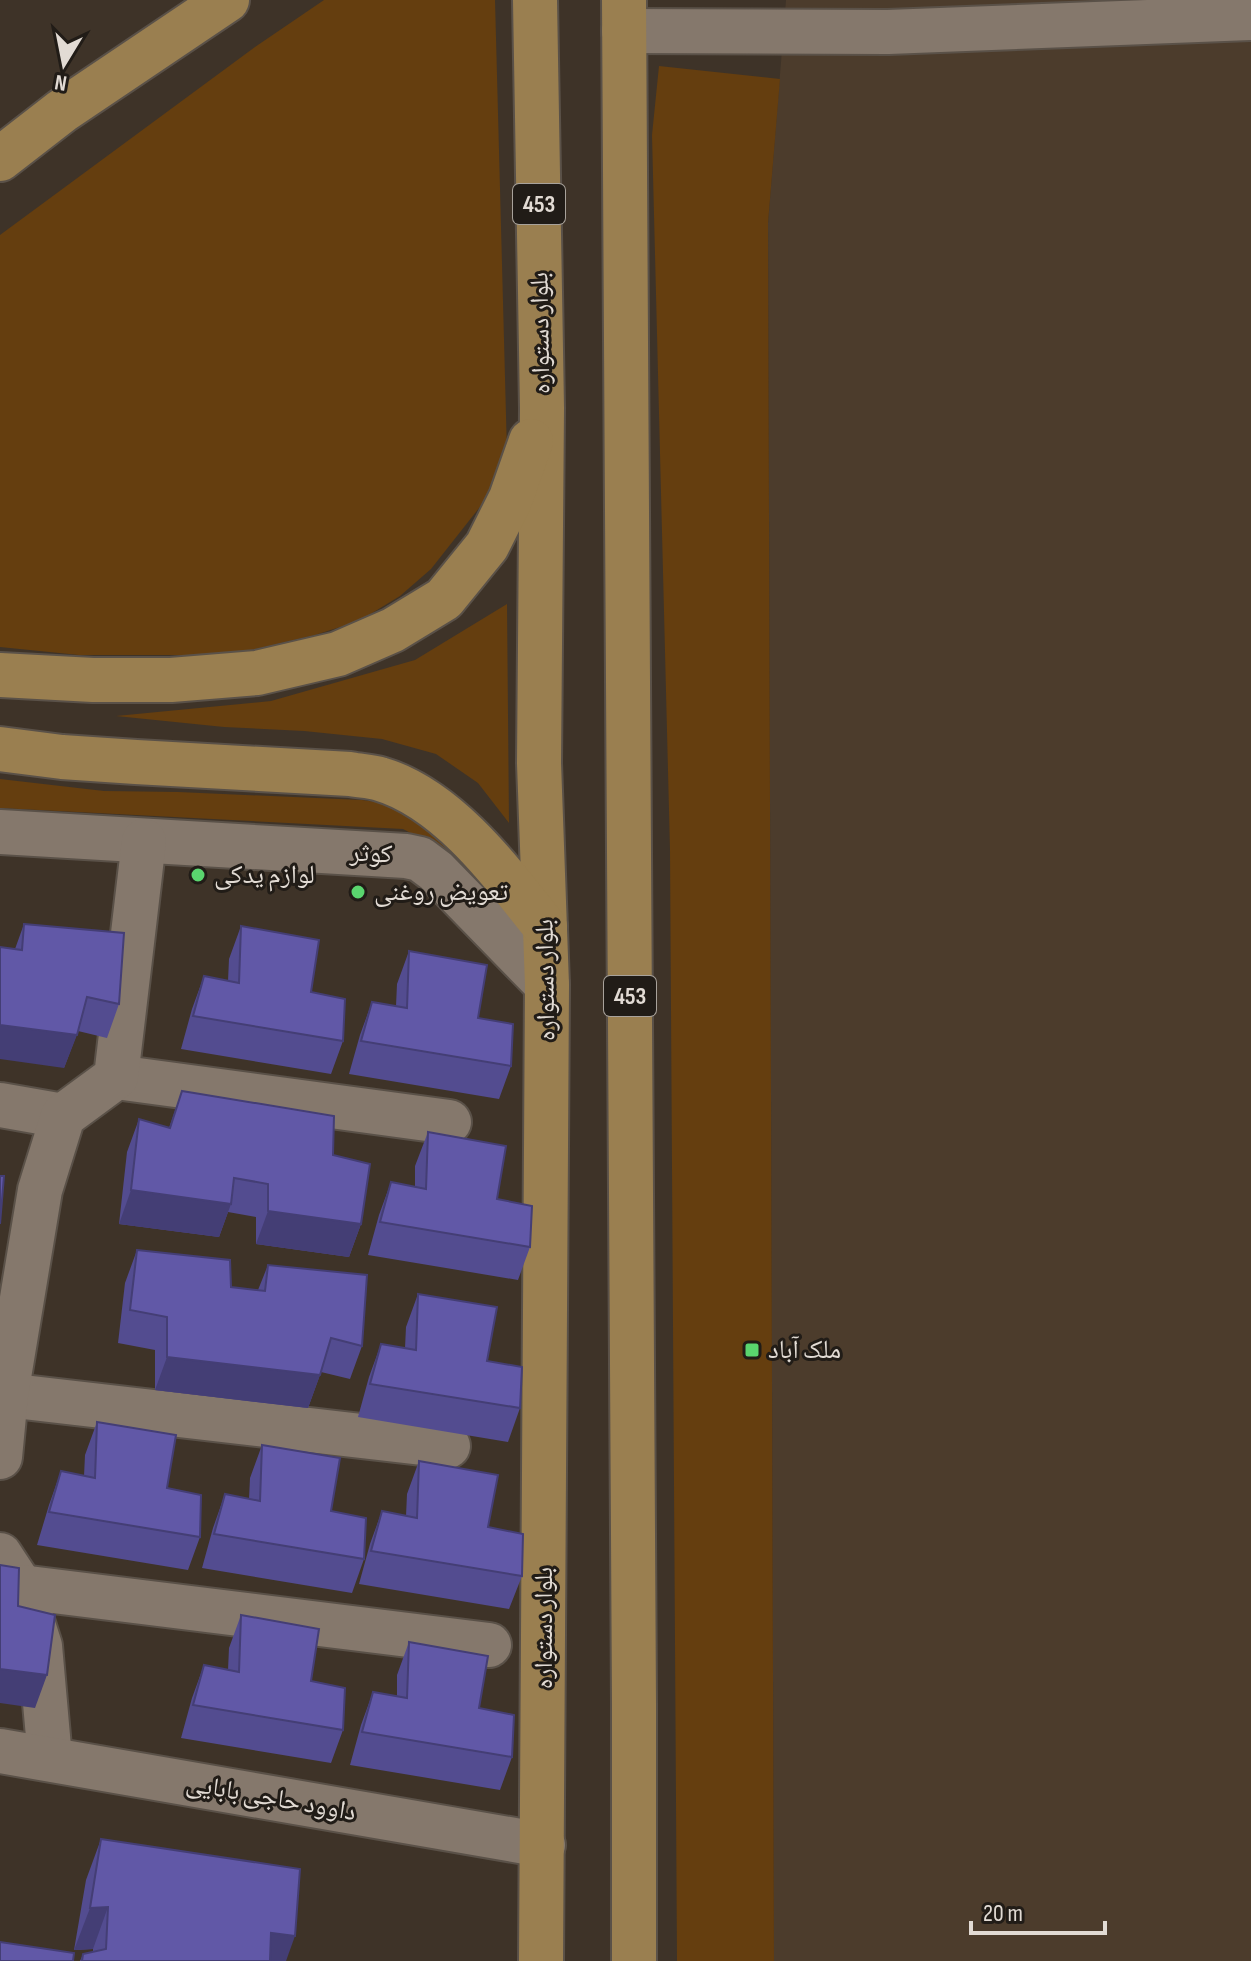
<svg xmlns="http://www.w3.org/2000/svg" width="1251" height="1961" font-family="'Sofia Sans Condensed','Noto Naskh Arabic',sans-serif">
<rect width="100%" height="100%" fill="#3e3328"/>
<path fill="#4c3c2c" d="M 786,0 L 1251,0 L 1251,1961 L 774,1961 L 768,223 Z"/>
<g fill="#653e0f">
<path d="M 324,0 L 495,0 L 507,453 L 483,503 L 431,569 L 400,596 L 359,621 L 315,635 L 229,655 L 79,655 L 0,647 L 0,235 L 255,47 Z"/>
<path d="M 659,66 L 780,79 L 768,223 L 774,1961 L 677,1961 L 670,850 L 652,135 Z"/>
<path d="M 507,604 L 509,823 L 478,783 L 436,754 L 382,739 L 304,731 L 224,727 L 116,716 L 271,701 L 415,660 Z"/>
<path d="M 0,779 L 104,791 L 178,792 L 362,800 L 383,803 L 402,811 L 460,850 L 507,916 L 432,844 L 403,829 L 0,808 Z"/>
</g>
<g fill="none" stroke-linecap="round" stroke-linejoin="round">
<g stroke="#5a5148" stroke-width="48">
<g id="minor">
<path d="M 624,31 L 888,32 L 1251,18"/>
<path d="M 0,832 L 406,856 L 420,859 L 436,871 L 547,985"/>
<path d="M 116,1077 L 449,1122"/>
<path d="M 0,1105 L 63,1116"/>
<path d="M 6,1395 L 448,1446"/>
<path d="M 0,1457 L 6,1395 L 40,1190 L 63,1116 L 116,1077 L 144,841"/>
<path d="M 0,1555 L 21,1587 L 40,1646 L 50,1759"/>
<path d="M 21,1587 L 489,1645"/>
<path d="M 0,1751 L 543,1845"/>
</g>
</g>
<g stroke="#5a5148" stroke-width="48">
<g id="major">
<path d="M 535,0 L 542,408 L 539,763 L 547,985 L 541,1961"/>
<path d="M 624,0 L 634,1704 L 634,1961"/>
<path d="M 0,159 L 62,111 L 227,0"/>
<path d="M 0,675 L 93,680 L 171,680 L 257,673 L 338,654 L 393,630 L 444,599 L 487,546 L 511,498 L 531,441"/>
<path d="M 0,749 L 62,757 L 136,762 L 350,774 C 360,776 371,776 380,779 C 448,799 503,874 545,927"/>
</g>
</g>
<use href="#minor" stroke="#85786c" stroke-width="44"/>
<use href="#major" stroke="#9a7f50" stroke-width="44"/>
</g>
<g fill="#534c90">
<path d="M 24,924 L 119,1004 L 107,1038 L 78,1031 L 64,1068 L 15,949 Z"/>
<path d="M 241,926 L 311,992 L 343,1041 L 331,1074 L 181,1049 L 192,1009 L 204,976 L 228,981 L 229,959 Z"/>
<path d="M 409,951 L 478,1018 L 511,1066 L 499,1099 L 349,1074 L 360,1035 L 372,1002 L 396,1006 L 397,984 Z"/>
<path d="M 182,1091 L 333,1155 L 361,1224 L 349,1257 L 256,1244 L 256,1217 L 228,1212 L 219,1237 L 119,1224 L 127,1152 L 139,1119 L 169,1128 Z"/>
<path d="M 428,1132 L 497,1199 L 530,1247 L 518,1280 L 368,1255 L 379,1215 L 391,1182 L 415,1187 L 415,1166 Z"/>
<path d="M 137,1250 L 231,1287 L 258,1290 L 268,1265 L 362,1346 L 350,1379 L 321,1372 L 308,1408 L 155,1390 L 155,1350 L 118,1343 L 125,1283 Z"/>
<path d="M 418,1294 L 487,1361 L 520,1408 L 508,1442 L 358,1417 L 369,1377 L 381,1344 L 405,1348 L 406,1327 Z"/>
<path d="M 97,1422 L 167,1488 L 200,1537 L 188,1570 L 37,1545 L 49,1505 L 61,1471 L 84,1476 L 85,1455 Z"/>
<path d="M 262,1445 L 331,1511 L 364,1559 L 352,1593 L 202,1568 L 213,1528 L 225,1494 L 249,1499 L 250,1478 Z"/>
<path d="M 419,1461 L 488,1527 L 522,1576 L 509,1609 L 359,1584 L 370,1544 L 382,1511 L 406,1516 L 407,1494 Z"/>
<path d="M 241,1615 L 311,1681 L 343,1730 L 331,1763 L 181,1738 L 192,1698 L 204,1665 L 228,1670 L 229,1648 Z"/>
<path d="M 409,1642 L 479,1708 L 512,1757 L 500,1790 L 350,1765 L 361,1725 L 373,1692 L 397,1696 L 397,1675 Z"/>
<path d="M 101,1839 L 286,1961 L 80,1961 L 83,1954 L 93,1952 L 93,1949 L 74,1950 L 86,1880 Z"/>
</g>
<g fill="#443e75">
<path d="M 0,1025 L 77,1035 L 64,1068 L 0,1059 Z"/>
<path d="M 131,1190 L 231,1204 L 219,1237 L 119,1224 Z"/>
<path d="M 268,1211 L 361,1224 L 349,1257 L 256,1244 Z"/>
<path d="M 167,1357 L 320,1375 L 308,1408 L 155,1390 Z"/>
<path d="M 0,1669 L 47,1675 L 35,1708 L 0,1703 Z"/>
<path d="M 108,1907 L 93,1949 L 74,1950 L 90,1908 Z"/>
<path d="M 271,1933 L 295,1936 L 286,1961 L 261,1961 Z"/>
</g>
<g fill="#6158a7" stroke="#443e75" stroke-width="2">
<path d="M 24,924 L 124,933 L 119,1004 L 87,997 L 77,1035 L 0,1025 L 0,947 L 22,950 Z"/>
<path d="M 241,926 L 319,940 L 311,992 L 345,999 L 343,1041 L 193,1016 L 204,976 L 239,983 Z"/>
<path d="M 409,951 L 487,965 L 478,1018 L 513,1024 L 511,1066 L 361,1041 L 372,1002 L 407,1008 Z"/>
<path d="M 182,1091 L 334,1116 L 333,1155 L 370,1164 L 361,1224 L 268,1211 L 268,1184 L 234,1178 L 231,1204 L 131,1190 L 139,1119 L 170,1128 Z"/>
<path d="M 428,1132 L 506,1146 L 497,1199 L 532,1206 L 530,1247 L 380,1222 L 391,1182 L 426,1189 Z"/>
<path d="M 0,1176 L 4,1176 L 0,1224 Z"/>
<path d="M 137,1250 L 230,1260 L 231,1287 L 265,1291 L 268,1265 L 367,1275 L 362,1346 L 331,1338 L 320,1375 L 167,1357 L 167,1317 L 130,1310 Z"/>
<path d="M 418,1294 L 497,1307 L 487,1361 L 522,1367 L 520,1408 L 370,1384 L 381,1344 L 416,1350 Z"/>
<path d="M 97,1422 L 176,1435 L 167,1488 L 201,1495 L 200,1537 L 49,1512 L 61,1471 L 95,1478 Z"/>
<path d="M 262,1445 L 340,1458 L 331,1511 L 366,1518 L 364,1559 L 214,1534 L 225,1494 L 260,1501 Z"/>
<path d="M 419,1461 L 498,1475 L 488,1527 L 523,1534 L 522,1576 L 371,1551 L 382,1511 L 417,1518 Z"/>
<path d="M 0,1565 L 19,1568 L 18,1606 L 55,1615 L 47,1675 L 0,1669 Z"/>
<path d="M 241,1615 L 319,1629 L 311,1681 L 345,1688 L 343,1730 L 193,1705 L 204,1665 L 239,1672 Z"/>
<path d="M 409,1642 L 488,1656 L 479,1708 L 514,1715 L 512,1757 L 362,1732 L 373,1692 L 407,1698 Z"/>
<path d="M 101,1839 L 300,1869 L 295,1936 L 271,1933 L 270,1961 L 82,1961 L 83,1954 L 106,1949 L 108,1907 L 90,1908 Z"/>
<path d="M 0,1942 L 74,1953 L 73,1961 L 0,1961 Z"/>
</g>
<g fill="#5ad56e" stroke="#211c17" stroke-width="3">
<circle cx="198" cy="875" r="8"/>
<circle cx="358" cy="892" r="8"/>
<rect x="744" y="1342" width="16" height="16" rx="4"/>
</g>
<g text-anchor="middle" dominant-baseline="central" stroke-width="6" stroke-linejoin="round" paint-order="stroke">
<g fill="#211c17" stroke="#a8a29b" stroke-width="2">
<rect x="513" y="184" width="52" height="40" rx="6"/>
<rect x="604" y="976" width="52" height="40" rx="6"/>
</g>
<g font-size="24" font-weight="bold" fill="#e2dbd4">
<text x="539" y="204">453</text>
<text x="630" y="996">453</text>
</g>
<g font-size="26" fill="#e2dbd4" stroke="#211c17">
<text transform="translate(541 333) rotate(-91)">بلوار دستواره</text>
<text transform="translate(371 854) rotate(3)">کوثر</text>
<text transform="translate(546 980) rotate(-91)">بلوار دستواره</text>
<text transform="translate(544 1628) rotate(-90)">بلوار دستواره</text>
<text transform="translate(271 1798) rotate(10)">داوود حاجی بابایی</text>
</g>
<g font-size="26" fill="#e2dbd4" stroke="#211c17" text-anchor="start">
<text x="214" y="875">لوازم یدکی</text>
<text x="374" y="892">تعویض روغنی</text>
<text x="768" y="1350">ملک آباد</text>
</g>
</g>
<g transform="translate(64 64) rotate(190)" stroke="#211c17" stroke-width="6" paint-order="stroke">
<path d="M0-6L14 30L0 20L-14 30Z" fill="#e2dbd4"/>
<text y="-12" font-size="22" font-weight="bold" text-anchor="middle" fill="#e2dbd4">N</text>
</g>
<path d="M971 1921v12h134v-12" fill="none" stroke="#e2dbd4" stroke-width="4"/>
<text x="983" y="1921" font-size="24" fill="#e2dbd4" stroke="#211c17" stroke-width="6" paint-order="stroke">20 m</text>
</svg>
